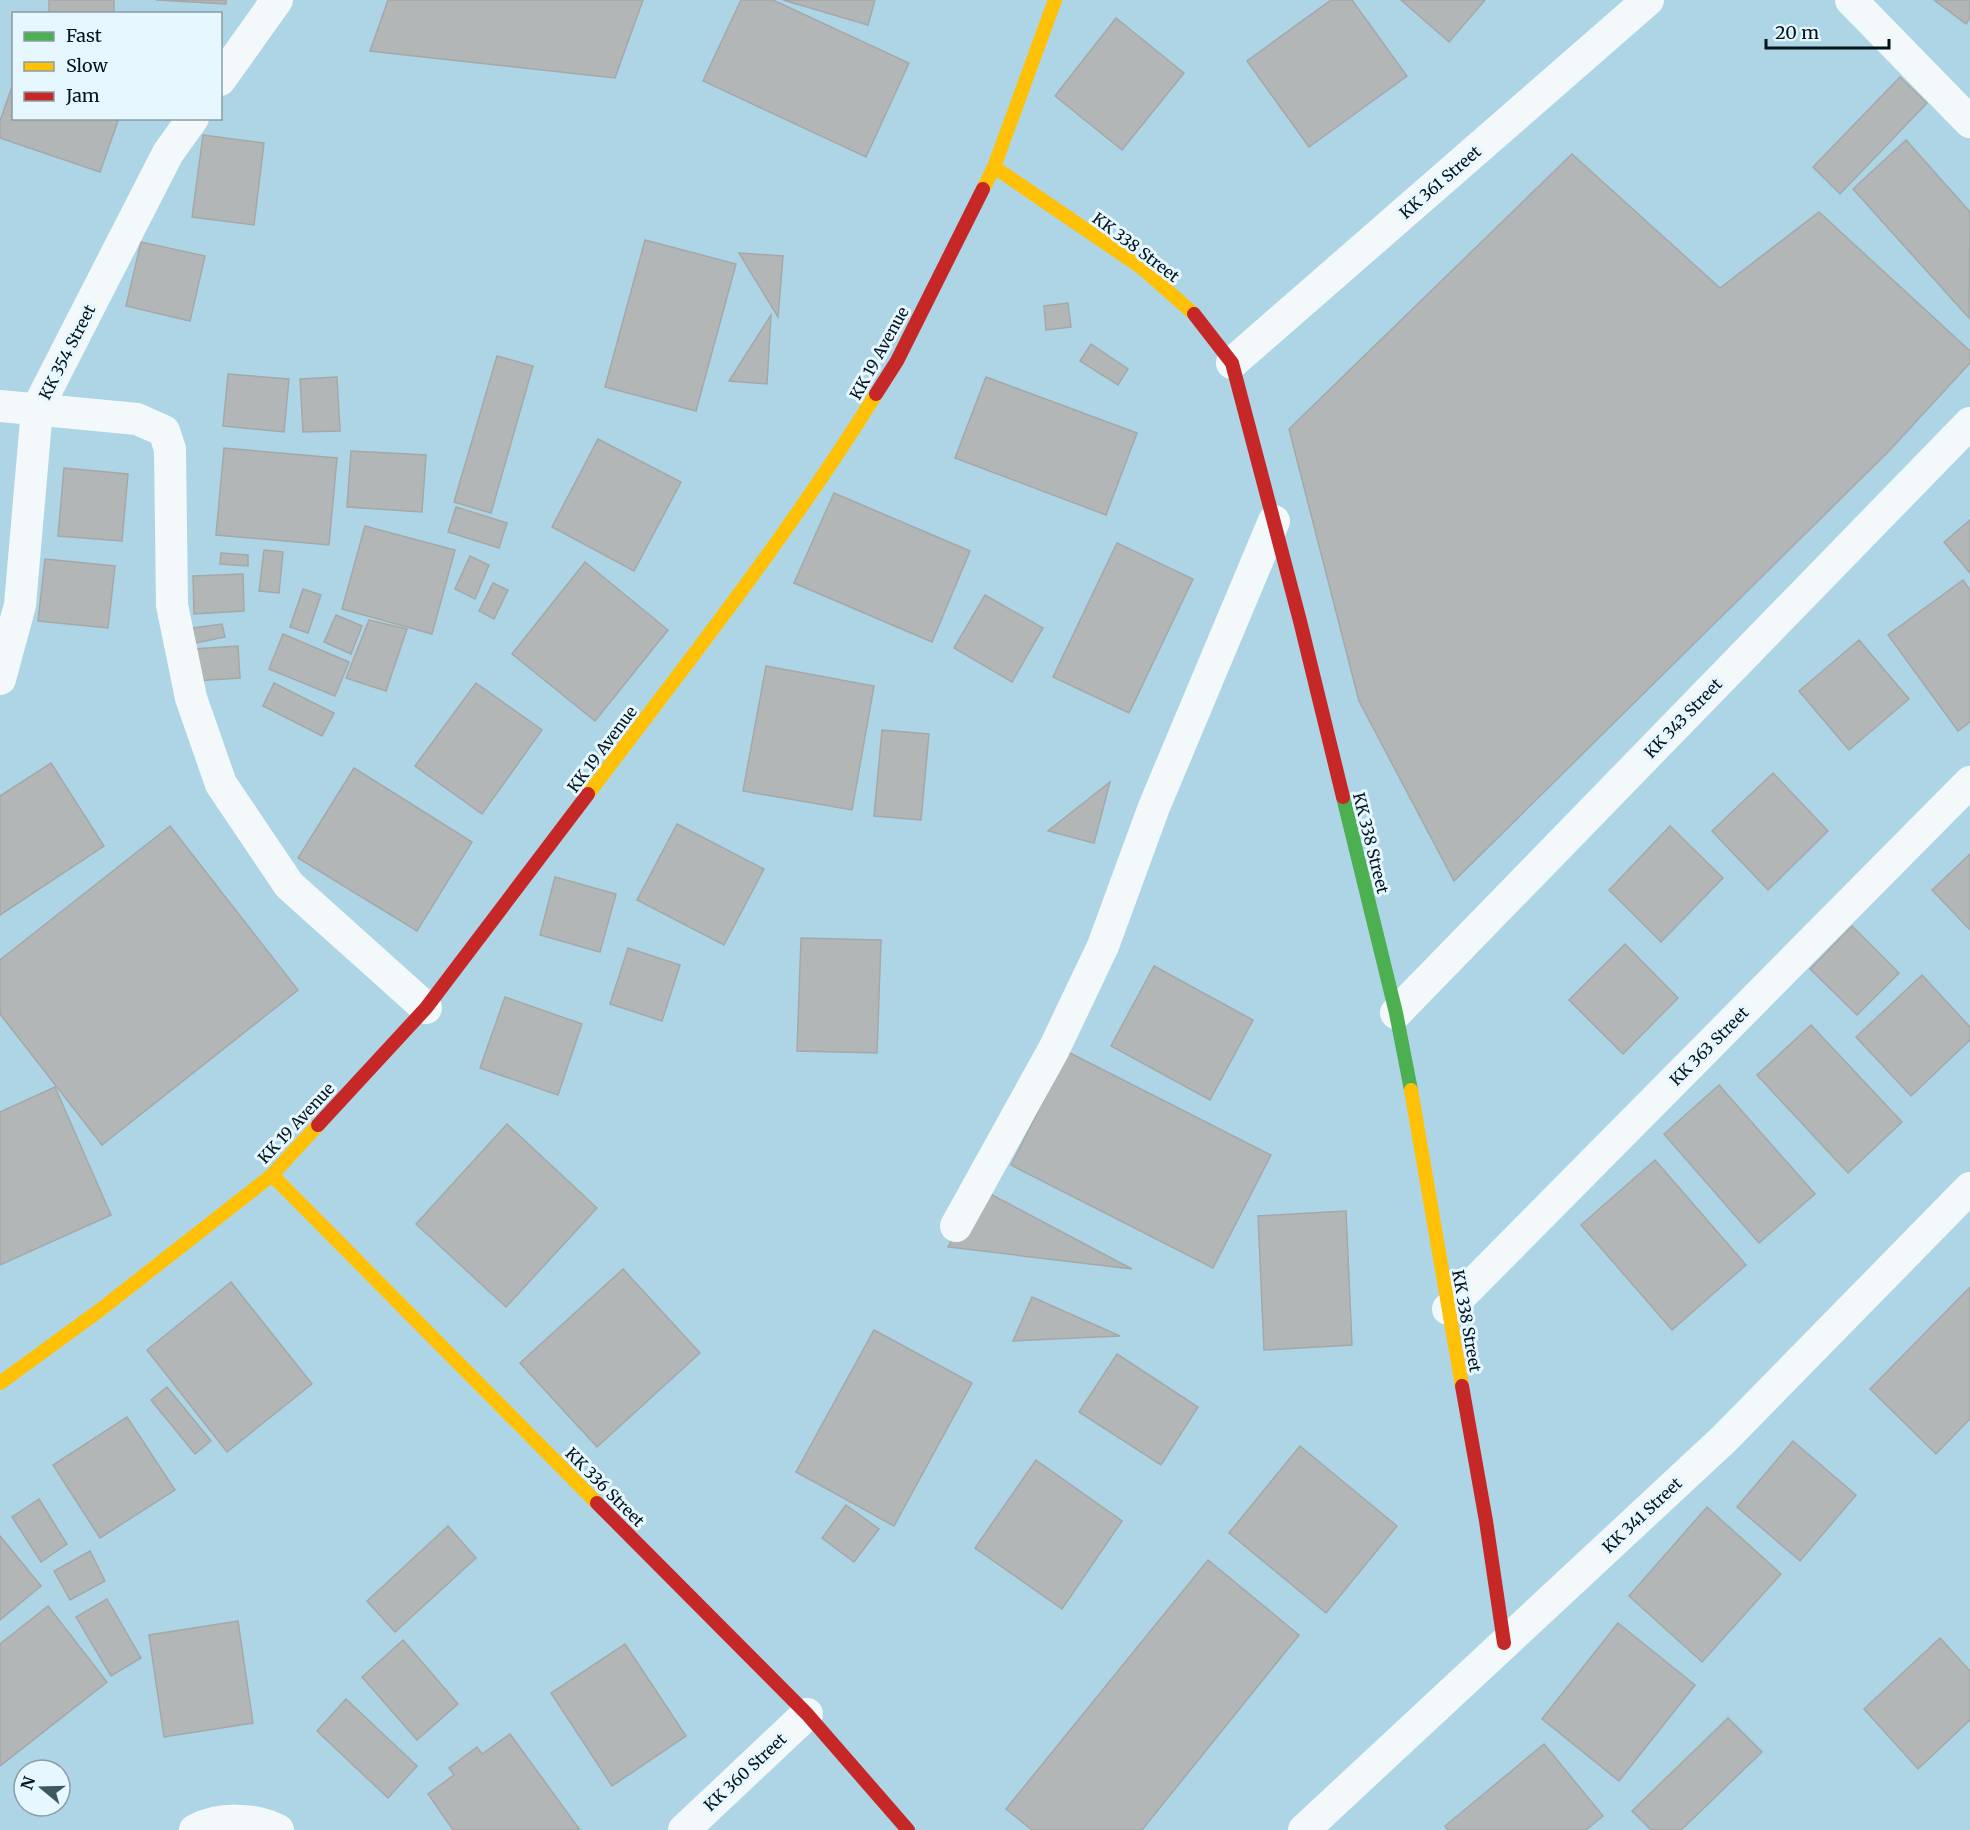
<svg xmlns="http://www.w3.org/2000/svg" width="1970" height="1830" font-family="Merriweather,serif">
<rect width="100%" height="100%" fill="#add5e5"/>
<g fill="#b2b6b7" stroke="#a4a8a9" stroke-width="1.5">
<rect x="49" y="0" width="65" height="14"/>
<path d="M 156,0 L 226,0 L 226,4 Z"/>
<path d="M 388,0 L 643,0 L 615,78 L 370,51 Z"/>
<path d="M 741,0 L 773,0 L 909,63 L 866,157 L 703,81 Z"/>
<path d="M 783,0 L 875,0 L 868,25 Z"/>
<path d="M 1331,0 L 1352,0 L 1407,76 L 1309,147 L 1247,61 Z"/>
<path d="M 1401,0 L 1485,0 L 1449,42 Z"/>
<path d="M 1934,0 L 1970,0 L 1970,18 L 1966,24 Z"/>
<path d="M 1116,18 L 1184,73 L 1122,150 L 1055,96 Z"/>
<path d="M 1900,77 L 1927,103 L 1840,194 L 1813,167 Z"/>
<path d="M 14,81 L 14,118 L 119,118 L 100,172 L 0,138 L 0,121 Z"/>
<path d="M 203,135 L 264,143 L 254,225 L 192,217 Z"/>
<path d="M 1906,140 L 1970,212 L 1969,318 L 1853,189 Z"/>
<path d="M 1572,154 L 1720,288 L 1819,212 L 1970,351 L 1970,363 L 1890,450 L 1454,881 L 1359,701 L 1289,429 Z"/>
<path d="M 645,240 L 736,264 L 696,411 L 605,387 Z"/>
<path d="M 141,242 L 205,256 L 190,321 L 126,306 Z"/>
<path d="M 739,253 L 783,256 L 778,317 Z"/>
<path d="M 1068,303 L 1071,327 L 1046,330 L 1044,306 Z"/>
<path d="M 771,315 L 767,384 L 729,381 Z"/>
<path d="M 1091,344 L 1128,369 L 1118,385 L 1080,361 Z"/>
<path d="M 497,356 L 533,366 L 491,513 L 454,502 Z"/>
<path d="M 228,374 L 289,379 L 284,432 L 223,426 Z"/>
<path d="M 337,377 L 340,431 L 303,432 L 300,379 Z"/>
<path d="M 986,377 L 1137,433 L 1106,515 L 955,458 Z"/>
<path d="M 598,439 L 681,482 L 634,571 L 552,527 Z"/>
<path d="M 224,448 L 337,458 L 329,545 L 216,535 Z"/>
<path d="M 351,451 L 426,455 L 422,512 L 347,507 Z"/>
<path d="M 64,468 L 128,474 L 122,541 L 58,536 Z"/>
<path d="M 834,493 L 970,551 L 932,642 L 794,583 Z"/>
<path d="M 456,507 L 507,523 L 499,548 L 448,532 Z"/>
<path d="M 1970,520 L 1970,573 L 1944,542 Z"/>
<path d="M 365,526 L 455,550 L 432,634 L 342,609 Z"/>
<path d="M 1117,543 L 1193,579 L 1129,713 L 1053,677 Z"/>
<path d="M 264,550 L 283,552 L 279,593 L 259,591 Z"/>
<path d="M 221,553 L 248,555 L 248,566 L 220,564 Z"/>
<path d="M 470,556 L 489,565 L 475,599 L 455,589 Z"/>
<path d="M 45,559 L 115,566 L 108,628 L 38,621 Z"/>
<path d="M 585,562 L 668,630 L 595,721 L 512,654 Z"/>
<path d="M 243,574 L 244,611 L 194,614 L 193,576 Z"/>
<path d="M 1963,580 L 1970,590 L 1970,722 L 1958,731 L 1888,635 Z"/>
<path d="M 493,583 L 508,590 L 494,619 L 479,611 Z"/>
<path d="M 303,589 L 321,595 L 308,633 L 290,627 Z"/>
<path d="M 985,595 L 1043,628 L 1012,682 L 954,648 Z"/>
<path d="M 336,615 L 362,626 L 351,654 L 324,642 Z"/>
<path d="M 369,620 L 407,629 L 386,691 L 346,678 Z"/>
<path d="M 222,624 L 225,637 L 195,643 L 193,628 Z"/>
<path d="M 283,634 L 349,662 L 335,696 L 269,669 Z"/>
<path d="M 1859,640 L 1909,699 L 1849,750 L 1799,691 Z"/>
<path d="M 238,646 L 240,678 L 194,681 L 192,649 Z"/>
<path d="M 766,666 L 874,686 L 852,810 L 743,791 Z"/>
<path d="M 274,683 L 334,713 L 322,736 L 263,706 Z"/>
<path d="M 476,683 L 542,730 L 482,814 L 415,766 Z"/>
<path d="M 882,730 L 929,734 L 921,820 L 874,816 Z"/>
<path d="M 51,763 L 104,846 L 0,915 L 0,796 Z"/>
<path d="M 354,768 L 472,842 L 417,931 L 298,858 Z"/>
<path d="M 1773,773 L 1828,831 L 1768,890 L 1712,831 Z"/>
<path d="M 1110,782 L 1094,843 L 1048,831 Z"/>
<path d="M 677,824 L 764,869 L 724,945 L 637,900 Z"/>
<path d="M 170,826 L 298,990 L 102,1145 L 0,1014 L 0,960 Z"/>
<path d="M 1670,826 L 1723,878 L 1661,942 L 1609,890 Z"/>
<path d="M 1970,854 L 1970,930 L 1932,890 Z"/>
<path d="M 555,877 L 616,894 L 600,952 L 540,935 Z"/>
<path d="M 1852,926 L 1899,973 L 1857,1015 L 1810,969 Z"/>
<path d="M 801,938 L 881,940 L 877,1053 L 797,1051 Z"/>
<path d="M 1625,944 L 1678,998 L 1623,1054 L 1569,1000 Z"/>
<path d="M 628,948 L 680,965 L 662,1021 L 610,1004 Z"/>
<path d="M 1154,966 L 1253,1020 L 1210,1100 L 1111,1046 Z"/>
<path d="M 1922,975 L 1970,1027 L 1970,1040 L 1911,1096 L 1856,1037 Z"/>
<path d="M 505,997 L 582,1024 L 558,1095 L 480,1068 Z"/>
<path d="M 1811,1025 L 1902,1122 L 1848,1173 L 1757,1075 Z"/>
<path d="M 1068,1052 L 1271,1155 L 1213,1268 L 1011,1165 Z"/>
<path d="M 1719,1085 L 1815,1194 L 1759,1243 L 1664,1134 Z"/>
<path d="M 55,1087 L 111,1215 L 0,1265 L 0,1112 Z"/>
<path d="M 507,1124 L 597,1208 L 506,1307 L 416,1224 Z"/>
<path d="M 1655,1160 L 1746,1265 L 1672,1330 L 1581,1225 Z"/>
<path d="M 979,1188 L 1132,1269 L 948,1247 Z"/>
<path d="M 1346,1211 L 1352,1345 L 1264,1350 L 1258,1216 Z"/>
<path d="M 623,1269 L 700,1353 L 597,1447 L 520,1363 Z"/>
<path d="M 231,1282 L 312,1384 L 227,1452 L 147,1350 Z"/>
<path d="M 1970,1287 L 1970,1419 L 1936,1454 L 1870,1389 Z"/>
<path d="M 1032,1297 L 1120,1336 L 1013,1341 Z"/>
<path d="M 874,1330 L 972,1383 L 894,1526 L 796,1472 Z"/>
<path d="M 1117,1354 L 1198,1407 L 1161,1465 L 1079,1412 Z"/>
<path d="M 167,1387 L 211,1441 L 195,1454 L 151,1400 Z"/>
<path d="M 127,1417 L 175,1490 L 100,1538 L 53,1465 Z"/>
<path d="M 1793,1441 L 1856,1495 L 1800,1561 L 1737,1507 Z"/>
<path d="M 1300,1446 L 1397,1526 L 1326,1613 L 1229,1533 Z"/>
<path d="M 1036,1460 L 1122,1521 L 1062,1609 L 975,1548 Z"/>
<path d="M 39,1499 L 67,1544 L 41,1562 L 12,1517 Z"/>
<path d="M 846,1505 L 879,1529 L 854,1562 L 822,1538 Z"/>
<path d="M 1707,1507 L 1781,1574 L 1702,1662 L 1629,1596 Z"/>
<path d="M 448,1526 L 476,1558 L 395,1632 L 367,1601 Z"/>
<path d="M 0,1536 L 41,1586 L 0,1620 Z"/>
<path d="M 90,1551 L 105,1581 L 70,1600 L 54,1571 Z"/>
<path d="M 1208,1560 L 1299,1635 L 1142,1830 L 1032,1830 L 1006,1809 Z"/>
<path d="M 107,1599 L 141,1658 L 111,1676 L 76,1617 Z"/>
<path d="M 48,1606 L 107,1682 L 0,1766 L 0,1644 Z"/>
<path d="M 238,1621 L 253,1723 L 164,1737 L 149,1635 Z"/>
<path d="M 1618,1623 L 1695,1685 L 1619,1781 L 1542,1719 Z"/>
<path d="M 1940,1638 L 1970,1671 L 1970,1720 L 1918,1769 L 1864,1709 Z"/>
<path d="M 403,1640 L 458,1704 L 417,1740 L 362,1677 Z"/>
<path d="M 625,1644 L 686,1736 L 612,1786 L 551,1693 Z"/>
<path d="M 346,1699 L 417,1766 L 388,1798 L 317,1731 Z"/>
<path d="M 1728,1718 L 1762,1752 L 1681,1830 L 1651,1830 L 1632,1811 Z"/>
<path d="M 510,1734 L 580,1830 L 453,1830 L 428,1794 L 454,1775 L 449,1768 L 477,1747 L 482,1754 Z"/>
<path d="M 1544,1744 L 1603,1816 L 1586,1830 L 1448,1830 L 1445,1826 Z"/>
</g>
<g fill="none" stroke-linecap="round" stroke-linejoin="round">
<g stroke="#f3f9fb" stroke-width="32">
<path d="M 1851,0 L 1970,122"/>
<path d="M 220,80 L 277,0"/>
<path d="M 1232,363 L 1648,0"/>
<path d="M 0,406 L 137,419 L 164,431 L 170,449 L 172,605 L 191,698 L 221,784 L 289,885 L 426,1008"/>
<path d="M 0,679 L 20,605 L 37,409 L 168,153 L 193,118"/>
<path d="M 1396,1013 L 1970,423"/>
<path d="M 956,1226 L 1054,1049 L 1103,946 L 1154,807 L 1274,521"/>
<path d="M 1448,1309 L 1970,782"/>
<path d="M 195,1830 C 219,1817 254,1818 278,1830"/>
<path d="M 684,1830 L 807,1714"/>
<path d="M 1304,1830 L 1724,1439 L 1970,1188"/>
</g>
<path stroke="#4caf50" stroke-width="14" d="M 1343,797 L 1396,1013 L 1411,1090"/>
<g stroke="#ffc107" stroke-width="14">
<path d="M 994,167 L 1142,268 L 1194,314"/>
<path d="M 983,189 L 994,167 L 1055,0"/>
<path d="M 588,794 C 687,663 789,534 876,394"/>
<path d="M 1411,1090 L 1462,1386"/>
<path d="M 272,1175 L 597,1503"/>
<path d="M 0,1383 L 100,1310 L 272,1175 L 318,1125"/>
</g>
<g stroke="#c62828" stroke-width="14">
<path d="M 1194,314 L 1232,363 L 1300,621 L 1343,797"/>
<path d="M 876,394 L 897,361 L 983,189"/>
<path d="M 318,1125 L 426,1008 L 588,794"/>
<path d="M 1462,1386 L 1486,1521 L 1504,1643"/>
<path d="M 597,1503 L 807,1714 L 908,1830"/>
</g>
</g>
<g text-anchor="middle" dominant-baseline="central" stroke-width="6" stroke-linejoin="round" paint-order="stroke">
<g font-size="16" fill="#02141c" stroke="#e6f7ff">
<text transform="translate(1440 182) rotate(-41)">KK 361 Street</text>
<text transform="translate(1136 247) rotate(37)">KK 338 Street</text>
<text transform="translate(67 352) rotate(-63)">KK 354 Street</text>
<text transform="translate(879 353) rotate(-61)">KK 19 Avenue</text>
<text transform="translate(1683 718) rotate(-46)">KK 343 Street</text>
<text transform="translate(602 749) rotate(-53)">KK 19 Avenue</text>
<text transform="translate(1371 843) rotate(76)">KK 338 Street</text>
<text transform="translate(1709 1046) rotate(-45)">KK 363 Street</text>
<text transform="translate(296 1123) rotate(-47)">KK 19 Avenue</text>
<text transform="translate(1467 1321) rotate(80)">KK 338 Street</text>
<text transform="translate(605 1487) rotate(45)">KK 336 Street</text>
<text transform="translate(1642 1515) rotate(-43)">KK 341 Street</text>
<text transform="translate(745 1772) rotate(-43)">KK 360 Street</text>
</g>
</g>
<rect x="12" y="12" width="210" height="108" fill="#e6f7ff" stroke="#8b9ca4" stroke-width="1.5"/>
<rect x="24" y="32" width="30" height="9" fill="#4caf50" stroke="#8b9ca4" stroke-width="1.5"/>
<text x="66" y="42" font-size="18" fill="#02141c">Fast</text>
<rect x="24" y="62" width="30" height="9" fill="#ffc107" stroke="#8b9ca4" stroke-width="1.5"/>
<text x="66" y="72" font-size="18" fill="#02141c">Slow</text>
<rect x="24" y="92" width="30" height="9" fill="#c62828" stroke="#8b9ca4" stroke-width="1.5"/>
<text x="66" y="102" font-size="18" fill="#02141c">Jam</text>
<g transform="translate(42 1788) rotate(289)"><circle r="28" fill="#e6f7ff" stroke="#8b9ca4" stroke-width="1.5"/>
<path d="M0-4.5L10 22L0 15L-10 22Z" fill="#3e5862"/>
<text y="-9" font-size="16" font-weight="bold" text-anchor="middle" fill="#02141c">N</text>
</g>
<path d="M1766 39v9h123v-9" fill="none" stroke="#02141c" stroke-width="3"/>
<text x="1775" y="39" font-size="18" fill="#02141c" stroke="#e6f7ff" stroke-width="4.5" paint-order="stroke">20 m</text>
</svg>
